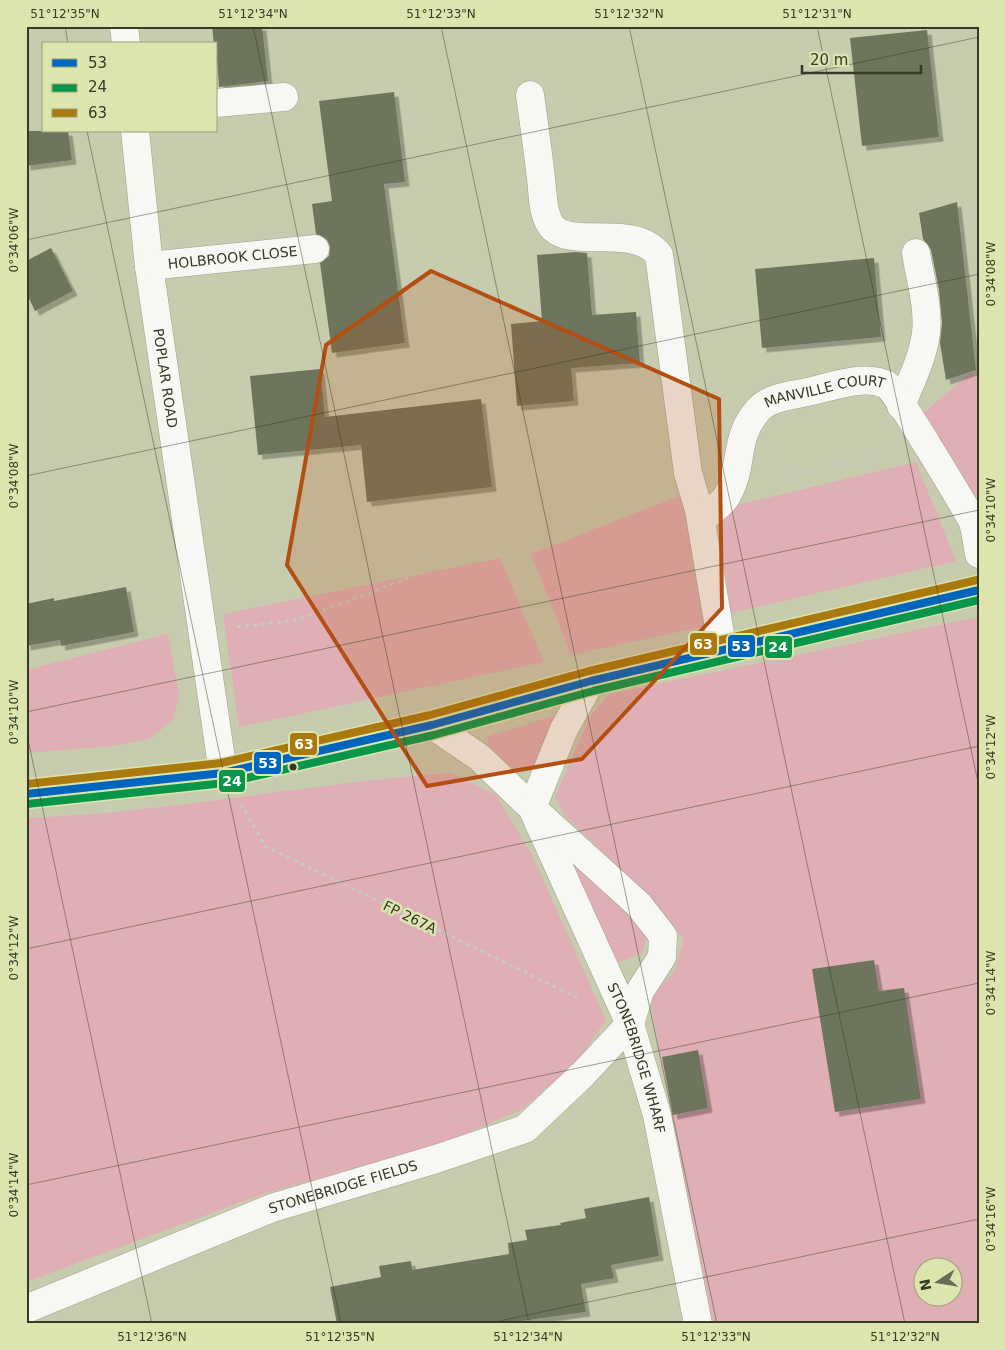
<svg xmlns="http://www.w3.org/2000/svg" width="1005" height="1350" font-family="'DejaVu Sans',sans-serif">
<defs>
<filter id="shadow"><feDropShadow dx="4.5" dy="4.5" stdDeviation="0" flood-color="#0004"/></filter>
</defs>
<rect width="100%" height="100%" fill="#c8ccaf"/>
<g fill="#dfafb5" fill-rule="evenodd">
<path d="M 971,372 L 979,381 L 979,490 L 972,505 L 921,415 Z"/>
<path d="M 916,462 L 956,561 L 731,613 L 716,510 Z"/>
<path d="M 689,492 L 711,625 L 571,655 L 531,554 Z"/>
<path d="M 500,558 L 544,662 L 239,727 L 223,614 Z"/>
<path d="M 979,617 L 979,1324 L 713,1324 L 649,996 L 674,972 L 684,940 L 655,902 L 565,816 L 555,796 L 591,715 L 610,694 ZM 922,1268 L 952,1268 L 952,1298 L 922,1298 Z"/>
<path d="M 168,634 L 179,696 L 173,720 L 149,739 L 112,746 L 26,753 L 26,670 Z"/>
<path d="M 560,714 L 536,770 L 510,770 L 487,746 L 489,736 Z"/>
<path d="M 451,773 L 496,795 L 532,855 L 606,1020 L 578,1060 L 523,1109 L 446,1142 L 263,1194 L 26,1282 L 26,818 C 168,813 309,783 451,773 Z"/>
<path d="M 567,858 L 576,858 L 647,936 L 642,953 L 614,964 Z"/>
</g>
<g fill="#6d755c" filter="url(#shadow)">
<path d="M 212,26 L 262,26 L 268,81 L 219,87 L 216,44 L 214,44 Z"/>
<path d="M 927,30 L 939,137 L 862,146 L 850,38 Z"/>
<path d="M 394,92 L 405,182 L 384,184 L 405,343 L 332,353 L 320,263 L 329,256 L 330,247 L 327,239 L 316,234 L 312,204 L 332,201 L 319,101 Z"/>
<path d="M 26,131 L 68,131 L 72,160 L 26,166 Z"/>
<path d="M 957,202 L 976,370 L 946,380 L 940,343 L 942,323 L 939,290 L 931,250 L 923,239 L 919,213 Z"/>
<path d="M 51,248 L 73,291 L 35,311 L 26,292 L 26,261 Z"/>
<path d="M 576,252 L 587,253 L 592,315 L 636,312 L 640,363 L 571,368 L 574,401 L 517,406 L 511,324 L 542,321 L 537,255 Z"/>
<path d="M 874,258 L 881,337 L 762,348 L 755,269 Z"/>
<path d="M 320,369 L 325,417 L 481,399 L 492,487 L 367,502 L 361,445 L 258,455 L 250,376 Z"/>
<path d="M 126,587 L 134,632 L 61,646 L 60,640 L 26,646 L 26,604 L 54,598 L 54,601 Z"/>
<path d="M 874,960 L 879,991 L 904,988 L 921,1099 L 835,1112 L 812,969 Z"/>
<path d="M 698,1050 L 708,1108 L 673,1115 L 662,1057 Z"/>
<path d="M 649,1197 L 659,1256 L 611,1265 L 614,1278 L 581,1284 L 586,1312 L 501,1324 L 337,1324 L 330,1287 L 381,1277 L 379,1266 L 411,1261 L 412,1270 L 509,1254 L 508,1243 L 527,1240 L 525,1230 L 561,1225 L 560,1223 L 586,1218 L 584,1209 Z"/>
</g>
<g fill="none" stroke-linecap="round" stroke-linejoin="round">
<g stroke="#9ea18a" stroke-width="29">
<g id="minor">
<path d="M 124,26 L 126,44"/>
<path d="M 530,95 C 534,123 538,151 541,179 C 543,193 542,211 550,224 C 567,252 633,221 659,255 L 688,473 L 699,510 L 723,651"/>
<path d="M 216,103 L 284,97"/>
<path id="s1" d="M 135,131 L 149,266 L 223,773"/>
<path id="s2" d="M 149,266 L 315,249"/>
<path d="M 901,406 C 910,383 923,358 926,333 C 929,307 920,278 916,253"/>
<path id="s3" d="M 701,520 C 709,512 723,504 728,494 C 744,465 733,437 759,409 C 771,396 796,395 812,391 C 834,386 866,374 887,385 C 896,391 963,504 972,520 C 976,530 977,543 979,554"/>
<path id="s4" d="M 432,725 L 479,757 L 532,808 L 615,991 L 630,1024 L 657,1115 L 698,1324"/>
<path id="s5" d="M 26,1309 L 272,1208 L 436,1159 L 525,1129 L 583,1074 L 630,1024 L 640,991 L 662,957 L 663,936 L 639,905 L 532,808 L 564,729 L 591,681"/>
</g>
</g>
<g stroke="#9ea18a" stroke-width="29">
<path id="major" d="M 26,794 L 223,773 L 432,725 L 591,681 L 979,590"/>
</g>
<g stroke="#c8c9c1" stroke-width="3" stroke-dasharray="4 4" stroke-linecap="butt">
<path d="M 769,477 L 876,457 L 890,452"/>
<path d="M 237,627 L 297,620 L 509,540 L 660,499"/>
<path d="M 241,804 L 265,846 L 580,999"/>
</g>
<use href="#minor" stroke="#f7f7f3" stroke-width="28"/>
<use href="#major" stroke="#f7f7f3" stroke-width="28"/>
<g stroke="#dde5af" stroke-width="11">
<path id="bus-1" d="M 26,794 L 223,773 L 432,725 L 591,681 L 979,590"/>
</g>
<g stroke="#dde5af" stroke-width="11">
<path id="bus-2" d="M 27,804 L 225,783 L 434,735 L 593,691 L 979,600"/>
</g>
<g stroke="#dde5af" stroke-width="11">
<path id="bus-3" d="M 26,784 L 221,763 L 430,715 L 589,671 L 977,580"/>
</g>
<use href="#bus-1" stroke="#0065bd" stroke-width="8"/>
<use href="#bus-2" stroke="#08964a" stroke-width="8"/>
<use href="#bus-3" stroke="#aa7a0e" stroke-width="8"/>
</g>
<path fill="#b34f13" fill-opacity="0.2" stroke="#b34f13" stroke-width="4" stroke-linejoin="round" d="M 431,271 L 719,399 L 722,608 L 582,759 L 427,786 L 287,565 L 326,345 Z"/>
<path fill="none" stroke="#363924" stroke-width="1" stroke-opacity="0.45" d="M 65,26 L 68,44M 253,26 L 529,1324M 441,26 L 717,1324M 629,26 L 905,1324M 817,26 L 979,787M 87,131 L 341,1324M 26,240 L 979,37M 26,476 L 979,274M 26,712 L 979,510M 26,730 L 152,1324M 26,949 L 979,746M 26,1185 L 979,983M 485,1324 L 979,1219"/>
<circle fill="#363924" stroke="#dde5af" stroke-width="2" cx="293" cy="767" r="4.5"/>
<g text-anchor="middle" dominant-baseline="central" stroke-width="5" stroke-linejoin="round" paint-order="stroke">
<g font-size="14" fill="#363924" stroke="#dde5af">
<text stroke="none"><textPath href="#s2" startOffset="84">HOLBROOK CLOSE</textPath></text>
<text stroke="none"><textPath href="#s1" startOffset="249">POPLAR ROAD</textPath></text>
<text stroke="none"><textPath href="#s3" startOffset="199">MANVILLE COURT</textPath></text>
<text transform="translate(410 917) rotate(26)">FP 267A</text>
<text stroke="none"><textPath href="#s4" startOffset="402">STONEBRIDGE WHARF</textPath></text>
<text stroke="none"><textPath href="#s5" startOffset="340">STONEBRIDGE FIELDS</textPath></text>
</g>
</g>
<g stroke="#dde5af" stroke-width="2">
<rect x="689" y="632" width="29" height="24" rx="5" fill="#aa7a0e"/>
<rect x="727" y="634" width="29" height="24" rx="5" fill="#0065bd"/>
<rect x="764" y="635" width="29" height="24" rx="5" fill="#08964a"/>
<rect x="289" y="732" width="29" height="24" rx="5" fill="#aa7a0e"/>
<rect x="253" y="751" width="29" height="24" rx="5" fill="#0065bd"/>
<rect x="218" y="769" width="28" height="24" rx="5" fill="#08964a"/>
</g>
<g font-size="14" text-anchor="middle" font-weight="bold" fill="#fff">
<text x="703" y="649">63</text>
<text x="741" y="651">53</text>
<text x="778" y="652">24</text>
<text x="304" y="749">63</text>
<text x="268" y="768">53</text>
<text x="232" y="786">24</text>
</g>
<rect width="1005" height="1350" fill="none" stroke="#dde5af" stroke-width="55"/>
<rect x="42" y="42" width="175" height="90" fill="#dde5af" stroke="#9aa077"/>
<rect x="52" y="59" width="25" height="8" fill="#0065bd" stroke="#9aa077"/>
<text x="88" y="68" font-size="15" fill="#363924">53</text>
<rect x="52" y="84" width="25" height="8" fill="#08964a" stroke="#9aa077"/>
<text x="88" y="92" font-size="15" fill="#363924">24</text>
<rect x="52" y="109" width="25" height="8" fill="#aa7a0e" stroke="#9aa077"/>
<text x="88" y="118" font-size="15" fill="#363924">63</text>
<g transform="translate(938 1282) rotate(258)"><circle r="24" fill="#dde5af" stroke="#9aa077"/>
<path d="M0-4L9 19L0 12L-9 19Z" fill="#696c55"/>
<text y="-8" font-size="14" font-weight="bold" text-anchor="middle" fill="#363924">N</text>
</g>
<path d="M802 65v8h119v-8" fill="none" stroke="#363924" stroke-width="2.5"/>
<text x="810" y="65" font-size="15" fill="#363924" stroke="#dde5af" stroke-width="4" paint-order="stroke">20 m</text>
<rect x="28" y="28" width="950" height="1294" fill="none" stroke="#363924" stroke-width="2"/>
<g font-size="12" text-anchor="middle" fill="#363924">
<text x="65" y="18">51°12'35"N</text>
<text x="253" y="18">51°12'34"N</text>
<text x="441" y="18">51°12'33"N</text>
<text x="629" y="18">51°12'32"N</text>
<text x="817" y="18">51°12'31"N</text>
<text transform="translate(14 240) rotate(-90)" y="4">0°34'06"W</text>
<text transform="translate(991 274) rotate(-90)" y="4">0°34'08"W</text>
<text transform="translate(14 476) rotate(-90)" y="4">0°34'08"W</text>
<text transform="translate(991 510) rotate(-90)" y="4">0°34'10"W</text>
<text transform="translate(14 712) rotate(-90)" y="4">0°34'10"W</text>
<text transform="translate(991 747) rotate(-90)" y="4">0°34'12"W</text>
<text transform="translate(14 948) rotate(-90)" y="4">0°34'12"W</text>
<text transform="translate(991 983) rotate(-90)" y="4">0°34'14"W</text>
<text transform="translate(14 1185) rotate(-90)" y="4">0°34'14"W</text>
<text transform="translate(991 1219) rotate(-90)" y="4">0°34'16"W</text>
<text x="152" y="1341">51°12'36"N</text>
<text x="340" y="1341">51°12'35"N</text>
<text x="528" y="1341">51°12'34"N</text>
<text x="716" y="1341">51°12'33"N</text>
<text x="905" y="1341">51°12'32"N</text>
</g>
</svg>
